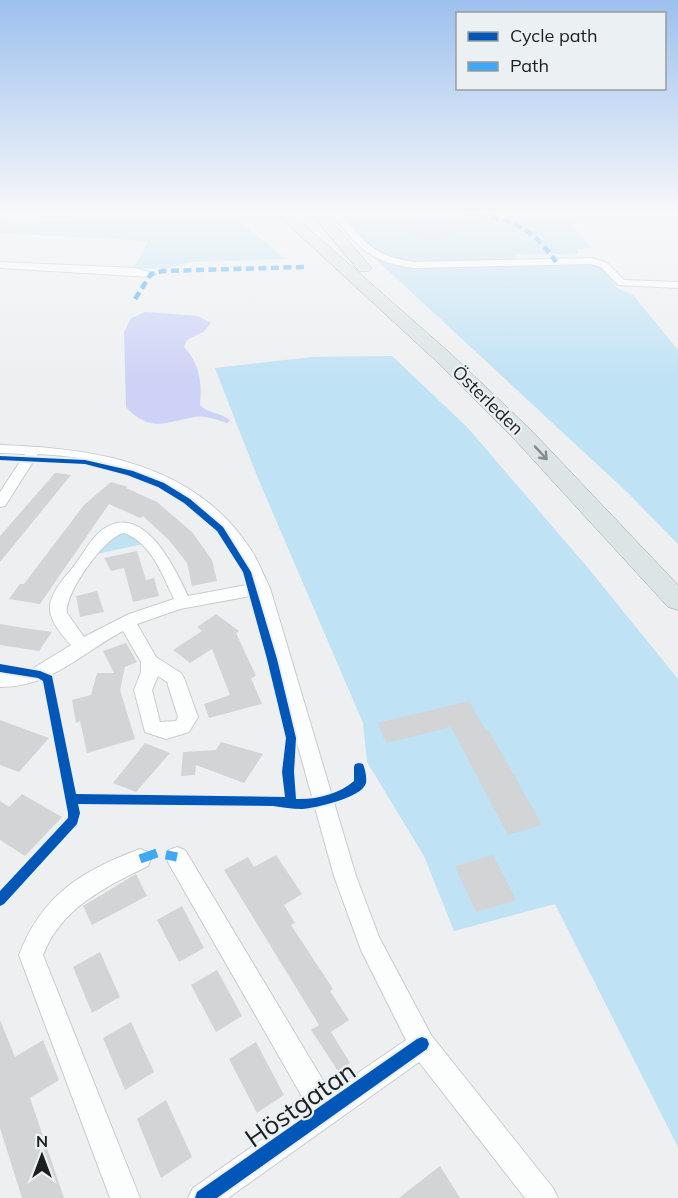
<svg xmlns="http://www.w3.org/2000/svg" width="678" height="1198" font-family="Mulish,sans-serif">
<rect width="100%" height="100%" fill="#edeff1"/>
<g fill="#bfe2f5">
<path d="M 83,213 L 230,213 L 285,259 L 189,262 L 165,269 L 134,268 L 148,241 L 0,233 L 0,220 L 75,222 Z"/>
<path d="M 326,213 L 562,213 L 592,248 L 577,249 L 578,254 L 515,255 L 520,264 L 580,263 L 602,268 L 617,288 L 633,295 L 678,350 L 678,544 L 628,493 Z"/>
<path d="M 392,356 L 467,427 L 588,568 L 678,679 L 678,1147 L 555,904 L 454,931 L 424,856 L 367,762 L 363,723 L 257,476 L 215,368 L 312,357 Z"/>
<path d="M 125,532 L 143,544 L 97,554 L 106,539 Z"/>
</g>
<g fill="#cdd2f6">
<path d="M 434,217 L 459,222 L 463,229 C 452,243 410,243 401,226 L 408,220 Z"/>
<path d="M 145,312 L 198,316 L 211,323 L 203,332 L 187,340 L 184,347 C 200,364 202,383 200,405 C 207,413 221,413 230,420 L 227,423 C 217,420 205,415 195,417 C 165,422 150,433 126,407 L 124,332 L 131,318 Z"/>
</g>
<g fill="#d3d4d6">
<path d="M 55,473 L 71,475 L 0,562 L 0,536 Z"/>
<path d="M 111,482 L 128,487 L 126,488 L 157,502 L 192,532 L 212,560 L 217,581 L 192,586 L 187,563 L 169,540 L 143,516 L 140,518 L 109,504 L 40,604 L 9,599 L 20,584 L 24,584 L 84,505 Z"/>
<path d="M 137,551 L 146,580 L 154,578 L 159,596 L 133,602 L 124,568 L 111,571 L 104,558 Z"/>
<path d="M 97,591 L 104,612 L 80,617 L 76,596 Z"/>
<path d="M 216,614 L 239,631 L 236,633 L 256,676 L 251,678 L 262,704 L 209,718 L 204,704 L 230,695 L 212,649 L 190,663 L 173,650 L 202,631 L 197,627 Z"/>
<path d="M 0,624 L 24,628 L 52,632 L 39,651 L 0,645 Z"/>
<path d="M 126,643 L 137,662 L 125,667 L 120,690 L 135,739 L 87,753 L 80,721 L 76,723 L 72,700 L 91,695 L 97,673 L 114,673 L 103,651 Z"/>
<path d="M 469,701 L 486,731 L 489,731 L 542,825 L 508,835 L 451,727 L 386,743 L 377,723 Z"/>
<path d="M 0,720 L 49,738 L 19,772 L 0,765 Z"/>
<path d="M 221,742 L 263,754 L 244,783 L 196,765 L 195,775 L 181,776 L 183,752 L 216,750 Z"/>
<path d="M 145,743 L 170,753 L 136,792 L 113,783 Z"/>
<path d="M 22,794 L 62,817 L 25,856 L 0,840 L 0,801 L 9,807 Z"/>
<path d="M 276,855 L 302,894 L 284,905 L 295,923 L 291,925 L 333,989 L 330,991 L 349,1020 L 331,1032 L 350,1063 L 338,1071 L 311,1030 L 319,1025 L 224,870 L 248,857 L 254,867 Z"/>
<path d="M 493,855 L 516,900 L 476,912 L 455,866 Z"/>
<path d="M 136,874 L 147,896 L 92,925 L 83,906 Z"/>
<path d="M 182,906 L 204,948 L 179,962 L 157,920 Z"/>
<path d="M 100,952 L 120,997 L 92,1013 L 73,967 Z"/>
<path d="M 217,970 L 242,1016 L 216,1032 L 191,985 Z"/>
<path d="M 0,1020 L 15,1057 L 43,1040 L 59,1080 L 30,1098 L 64,1198 L 22,1198 L 0,1128 Z"/>
<path d="M 131,1022 L 154,1072 L 125,1090 L 103,1038 Z"/>
<path d="M 256,1042 L 284,1095 L 257,1113 L 229,1059 Z"/>
<path d="M 166,1100 L 192,1157 L 161,1178 L 137,1119 Z"/>
<path d="M 440,1166 L 460,1198 L 399,1198 Z"/>
</g>
<g fill="none" stroke-linecap="round" stroke-linejoin="round">
<g stroke="#c9cbcc" stroke-width="2">
<g id="street">
<path d="M 332,213 L 341,213 C 365,243 375,257 414,262 L 592,258 L 607,263 L 624,280 L 678,282 L 678,288 L 618,285 L 601,267 L 591,264 L 414,268 C 370,262 358,248 332,213 Z"/>
<path d="M 0,262 L 135,268 L 156,274 L 151,277 L 0,268 Z"/>
<path d="M 0,445 C 94,448 193,463 249,547 C 258,559 263,575 270,588 L 356,876 L 379,937 L 431,1035 L 553,1188 L 558,1198 L 525,1198 L 419,1062 L 228,1198 L 188,1198 L 193,1188 L 308,1107 L 169,864 L 166,857 L 169,850 L 177,847 L 185,850 L 330,1092 L 406,1040 L 361,950 L 334,876 L 256,595 L 180,609 L 137,624 L 156,657 L 181,673 L 184,678 L 198,717 L 189,732 L 166,739 L 145,732 L 134,690 L 141,672 L 141,662 L 123,631 C 83,652 49,688 0,687 L 0,673 L 29,671 L 71,645 C 63,636 51,623 50,610 C 49,594 64,578 74,566 C 83,555 90,539 102,530 C 143,500 175,568 188,596 L 252,584 C 242,562 231,540 214,522 C 170,474 100,457 38,454 L 5,506 L 0,507 L 0,492 L 25,454 L 0,453 ZM 124,533 C 151,542 163,576 174,599 L 129,614 L 84,637 L 67,613 C 64,594 105,536 124,533 ZM 158,676 L 167,682 L 178,717 L 176,721 L 160,722 L 152,690 Z"/>
<path d="M 140,849 L 148,852 L 151,859 L 148,866 C 105,887 61,908 43,955 L 140,1198 L 110,1198 L 19,955 C 42,895 81,871 140,849 Z"/>
</g>
</g>
<g stroke="#93a2a5" stroke-width="1">
<g id="primary">
<path d="M 276,213 L 291,213 L 450,353 L 531,430 L 678,585 L 678,610 L 668,607 L 515,440 L 436,361 Z"/>
<path d="M 311,213 L 325,213 L 369,265 L 372,268 L 369,271 L 359,271 Z"/>
</g>
</g>
<use href="#street" fill="#fcfdfd" fill-rule="evenodd"/>
<use href="#primary" fill="#dce4e5" fill-rule="evenodd"/>
<g stroke="#3fa9f5" stroke-width="4.5" stroke-dasharray="8 4.5" stroke-linecap="butt">
<path d="M 466,213 C 510,219 530,224 556,262"/>
<path d="M 135,299 L 151,274 L 163,271 L 304,267"/>
</g>
<path stroke="#3fa9f5" stroke-width="9" stroke-dasharray="18 9" stroke-linecap="butt" d="M 140,859 L 157,853 L 177,857"/>
<g stroke="#ebf0f3" stroke-width="4">
<g id="cycleway">
<path d="M 0,456 L 85,460 L 133,471 L 164,483 L 190,499 L 223,527 L 251,572 L 277,659 L 296,738 L 294,772 L 296,799 C 316,800 339,794 354,781 L 354,767 L 355,764 L 359,763 L 363,764 C 365,769 367,777 366,783 C 362,798 315,808 302,809 C 292,809 282,807 273,806 L 78,804 L 80,813 L 77,824 L 4,904 L 0,906 L 0,891 L 68,818 L 68,813 L 43,681 L 38,678 L 0,672 L 0,664 L 40,671 L 52,676 L 76,794 L 285,797 L 282,772 L 286,738 L 267,659 L 243,572 L 217,531 L 184,503 L 158,487 L 127,475 L 85,464 L 0,460 Z"/>
<path d="M 422,1037 L 427,1039 L 429,1044 L 427,1049 L 217,1198 L 195,1198 L 197,1192 L 417,1039 Z"/>
</g>
</g>
<use href="#cycleway" fill="#0057b8" fill-rule="evenodd"/>
</g>
<defs><path id="oneway-shaft" d="M-6 0H5M1.5-3L5.5 0L1.5 3" fill="none" stroke-width="1.6" stroke-linecap="round" stroke-linejoin="round" transform="scale(1.5)"/></defs>
<use stroke="#868b8c" href="#oneway-shaft" transform="translate(541 453) rotate(47)"/>
<linearGradient id="sky" x2="0" y2="1"><stop stop-color="#9dc0ee"/><stop offset="0.56" stop-color="#f7f8f9"/><stop offset="1" stop-color="#f7f8f9" stop-opacity="0"/></linearGradient>
<rect width="678" height="381" fill="url(#sky)"/>
<g text-anchor="middle" dominant-baseline="central" stroke-width="4.5" stroke-linejoin="round" paint-order="stroke">
<g font-size="18" fill="#1c1e1f" stroke="#ebf0f3">
<text transform="translate(488 400) rotate(44)">Österleden</text>
</g>
<g font-size="26" fill="#1c1e1f" stroke="#ebf0f3">
<text transform="translate(300 1104) rotate(-35)">Höstgatan</text>
</g>
</g>
<rect x="456" y="12" width="210" height="78" fill="#ebf0f3" stroke="#989c9e" stroke-width="1.5"/>
<rect x="468" y="32" width="30" height="9" fill="#0057b8" stroke="#989c9e" stroke-width="1.5"/>
<text x="510" y="42" font-size="18" fill="#1c1e1f">Cycle path</text>
<rect x="468" y="62" width="30" height="9" fill="#3fa9f5" stroke="#989c9e" stroke-width="1.5"/>
<text x="510" y="72" font-size="18" fill="#1c1e1f">Path</text>
<g transform="translate(42 1156)" stroke="#ebf0f3" stroke-width="4.5" paint-order="stroke">
<path d="M0-4.5L10 22L0 15L-10 22Z" fill="#1c1e1f"/>
<text y="-9" font-size="16" font-weight="bold" text-anchor="middle" fill="#1c1e1f">N</text>
</g>
</svg>
